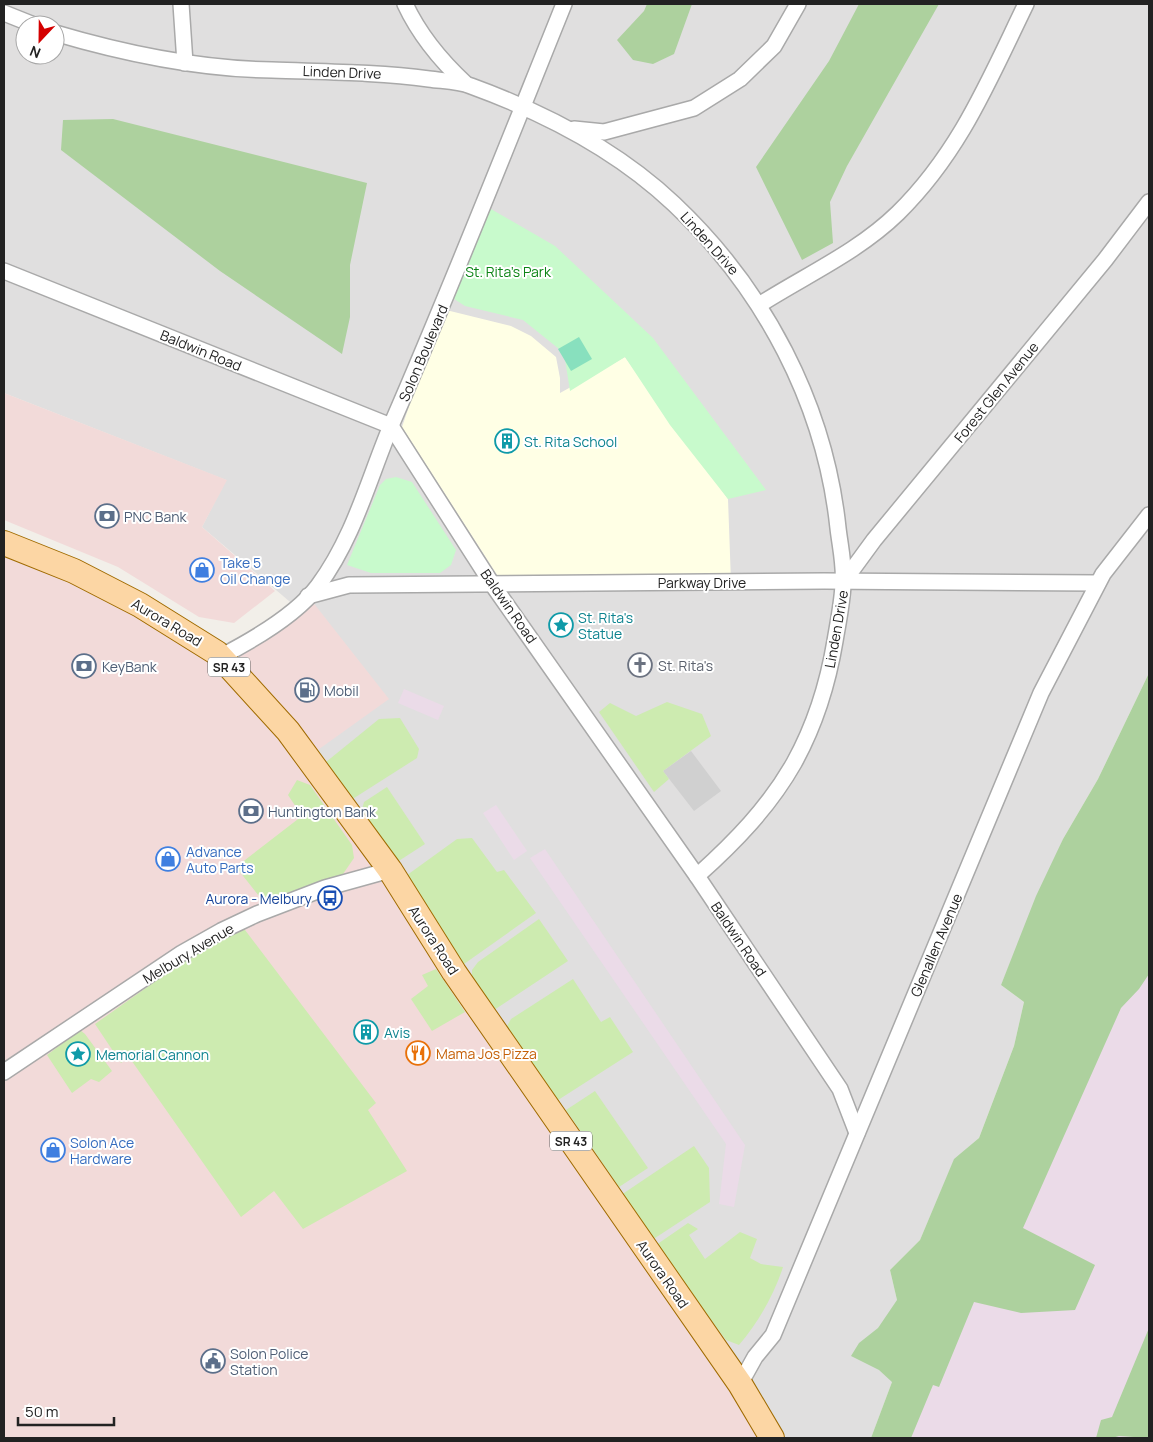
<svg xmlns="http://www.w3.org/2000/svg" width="1153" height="1442" font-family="Manrope,sans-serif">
<rect width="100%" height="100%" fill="#f2efe9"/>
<path fill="#e0dfdf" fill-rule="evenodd" d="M 4,4 L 1149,4 L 1149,673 L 1098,779 L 1063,839 L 1001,985 L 1024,1002 L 1014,1046 L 979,1138 L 954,1160 L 920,1240 L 890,1270 L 897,1300 L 892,1382 L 871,1438 L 772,1438 L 308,757 L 296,607 L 202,527 L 226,480 L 4,393 ZM 25,25 L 55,25 L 55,55 L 25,55 Z"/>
<g fill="#f2dad9">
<path d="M 4,393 L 227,480 L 202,527 L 275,591 L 234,623 L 199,617 L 118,567 L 4,520 Z"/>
<path d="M 4,543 L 220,657 L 308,596 L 389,699 L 308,757 L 772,1438 L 4,1438 Z"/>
</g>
<g fill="#ebdbe8">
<path d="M 404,689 L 444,706 L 438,720 L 398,703 Z"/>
<path d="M 496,805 L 527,851 L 514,860 L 483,813 Z"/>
<path d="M 545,849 L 745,1145 L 734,1207 L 719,1204 L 726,1144 L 530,858 Z"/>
<path d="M 1149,903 L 1149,1438 L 887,1438 Z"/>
</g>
<path fill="#ffffe5" d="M 442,309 L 511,326 L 531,336 L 556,357 L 560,378 L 560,393 L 625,357 L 728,499 L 731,582 L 503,584 L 402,427 Z"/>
<path fill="#d0d0d0" d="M 691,751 L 721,791 L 694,811 L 663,771 Z"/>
<g fill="#cdebb0">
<path d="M 667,702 L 702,714 L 711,736 L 663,771 L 669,779 L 654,792 L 599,712 L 610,703 L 636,716 Z"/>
<path d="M 400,718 L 419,749 L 417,758 L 351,800 L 326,762 L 379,719 Z"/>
<path d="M 297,780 L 310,785 L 352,845 L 354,858 L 343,874 L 263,901 L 236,867 L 302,816 L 288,795 Z"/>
<path d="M 387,787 L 425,844 L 394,864 L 361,813 L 364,802 Z"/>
<path d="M 472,838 L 497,872 L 504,870 L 536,913 L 464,964 L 403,878 L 457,839 Z"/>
<path d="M 539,919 L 568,961 L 494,1010 L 472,979 L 472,970 L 478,962 Z"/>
<path d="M 239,922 L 376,1103 L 368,1110 L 407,1171 L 303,1229 L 274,1191 L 241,1217 L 129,1057 L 121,1063 L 95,1024 Z"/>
<path d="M 436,969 L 465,1012 L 432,1031 L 411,999 L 428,986 L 422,975 Z"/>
<path d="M 573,979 L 601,1022 L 610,1017 L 633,1052 L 555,1102 L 506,1028 L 511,1019 Z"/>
<path d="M 80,1030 L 85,1034 L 112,1071 L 99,1082 L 91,1079 L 72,1093 L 47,1055 Z"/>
<path d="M 595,1091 L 648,1168 L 619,1187 L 566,1110 Z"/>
<path d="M 694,1146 L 709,1168 L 710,1202 L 652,1240 L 621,1195 Z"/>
<path d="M 688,1223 L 698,1229 L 689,1235 L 705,1259 L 740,1232 L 757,1239 L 750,1258 L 761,1264 L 783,1267 C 774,1295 758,1323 739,1345 L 726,1340 L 656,1245 Z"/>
</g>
<g fill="#add19e">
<path d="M 647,4 L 692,4 L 674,54 L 653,64 L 633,60 L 617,40 L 644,11 Z"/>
<path d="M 859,4 L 939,4 L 847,166 L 830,202 L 833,243 L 802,260 L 756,167 L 829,61 Z"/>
<path d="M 113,119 L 367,183 L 350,265 L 350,317 L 342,354 L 220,271 L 61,150 L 63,120 Z"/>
<path d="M 1149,673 L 1149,974 L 1139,989 L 1121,1008 L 1023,1228 L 1095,1265 L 1075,1310 L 1021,1313 L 974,1302 L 939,1387 L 933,1385 L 911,1438 L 871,1438 L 892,1382 L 879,1370 L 851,1356 L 859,1343 L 878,1328 L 897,1300 L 890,1270 L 920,1240 L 954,1159 L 979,1138 L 1014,1046 L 1024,1002 L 1001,985 L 1036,896 L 1063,839 L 1098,779 Z"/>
<path d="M 1149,1328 L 1149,1438 L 1119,1436 L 1112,1438 L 1096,1438 L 1101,1420 L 1112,1417 Z"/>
</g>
<g fill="#c8facc">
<path d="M 484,205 L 555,246 L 653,338 L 766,490 L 728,499 L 670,425 L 625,357 L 570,391 L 564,353 L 523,320 L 465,306 L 448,295 Z"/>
<path d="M 396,477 L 412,482 L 456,550 L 451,565 L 440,573 L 371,573 L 347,565 L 380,485 L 386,479 Z"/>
</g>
<path fill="#88e0be" d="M 579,337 L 592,359 L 571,371 L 558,349 Z"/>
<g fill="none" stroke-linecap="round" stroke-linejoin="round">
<g stroke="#a9a9a9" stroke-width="18">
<g id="street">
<path d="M 181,4 L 185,63"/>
<path d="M 405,4 C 419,34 441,61 466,84"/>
<path d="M 4,13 L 34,25"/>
<path d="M 55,33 C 126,54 198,69 272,70 C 325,72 377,72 429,79 C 443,81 458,81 471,86 C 545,113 617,150 674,204 C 764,289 825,404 838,528 C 840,546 845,567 843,585 C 842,604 838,623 835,641 C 828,683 815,725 794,763 C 769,807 735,842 697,876"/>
<path d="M 574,129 L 604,132 L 694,108 L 740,79 L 774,46 L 798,4"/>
<path d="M 4,271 L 391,426 L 492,584 L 697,876 L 840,1089 L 857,1133"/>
<path d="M 759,305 C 806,275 858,252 898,213 C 960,152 989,80 1026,4"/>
<path d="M 844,581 L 874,540 L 1105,260 L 1149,202"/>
<path d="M 308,596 L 349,585 L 824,581 L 1098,583"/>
<path d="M 220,657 C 251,641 297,614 318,586 C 355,536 369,477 393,421 C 453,283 508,143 564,4"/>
<path d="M 4,1072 L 182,953 L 221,931 L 257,914 L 325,888 L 390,870"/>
<path d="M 740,1384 L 755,1357 L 773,1335 L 1041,693 L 1103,574 L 1149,515"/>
</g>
</g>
<g stroke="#a06b00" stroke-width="26">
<path id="primary" d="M 4,543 L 74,571 L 140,605 L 217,653 L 288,731 L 390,870 L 454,972 L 740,1384 L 772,1438"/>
</g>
<use href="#street" stroke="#fff" stroke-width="15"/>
<use href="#primary" stroke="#fcd6a4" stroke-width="24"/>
</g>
<defs>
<g id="building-ring" transform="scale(1.25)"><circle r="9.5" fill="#fff" stroke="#0f9aa8" stroke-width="1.5"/><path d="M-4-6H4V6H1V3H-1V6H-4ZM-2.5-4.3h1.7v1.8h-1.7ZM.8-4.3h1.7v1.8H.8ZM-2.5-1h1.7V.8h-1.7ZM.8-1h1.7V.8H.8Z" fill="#0f9aa8"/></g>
<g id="bank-ring" transform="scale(1.25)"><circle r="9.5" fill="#fff" stroke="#5c6f8a" stroke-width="1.5"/><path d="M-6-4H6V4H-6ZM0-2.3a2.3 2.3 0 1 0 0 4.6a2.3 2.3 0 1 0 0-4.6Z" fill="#5c6f8a"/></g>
<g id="shop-ring" transform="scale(1.25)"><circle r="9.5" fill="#fff" stroke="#3f7fe0" stroke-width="1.5"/><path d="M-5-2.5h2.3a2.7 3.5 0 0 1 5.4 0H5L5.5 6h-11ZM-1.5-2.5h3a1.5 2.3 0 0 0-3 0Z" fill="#3f7fe0"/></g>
<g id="sight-ring" transform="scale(1.25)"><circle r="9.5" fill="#fff" stroke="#0f9aa8" stroke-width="1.5"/><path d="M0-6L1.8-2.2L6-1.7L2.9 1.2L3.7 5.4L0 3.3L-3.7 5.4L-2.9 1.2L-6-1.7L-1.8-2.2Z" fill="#0f9aa8"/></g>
<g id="church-ring" transform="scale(1.25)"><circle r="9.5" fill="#fff" stroke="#6b7280" stroke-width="1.5"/><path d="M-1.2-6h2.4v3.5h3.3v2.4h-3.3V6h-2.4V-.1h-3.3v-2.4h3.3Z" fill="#6b7280"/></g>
<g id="fuel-ring" transform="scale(1.25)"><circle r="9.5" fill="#fff" stroke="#5c6f8a" stroke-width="1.5"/><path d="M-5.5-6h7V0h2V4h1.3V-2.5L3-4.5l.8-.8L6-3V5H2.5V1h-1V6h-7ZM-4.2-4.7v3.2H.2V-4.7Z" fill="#5c6f8a"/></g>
<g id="bus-ring" transform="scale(1.25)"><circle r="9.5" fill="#fff" stroke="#1a4fb4" stroke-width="1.5"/><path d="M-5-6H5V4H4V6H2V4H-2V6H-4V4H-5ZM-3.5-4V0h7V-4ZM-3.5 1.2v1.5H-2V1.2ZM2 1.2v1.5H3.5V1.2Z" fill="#1a4fb4"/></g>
<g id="restaurant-ring" transform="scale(1.25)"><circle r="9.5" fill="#fff" stroke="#e8710a" stroke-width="1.5"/><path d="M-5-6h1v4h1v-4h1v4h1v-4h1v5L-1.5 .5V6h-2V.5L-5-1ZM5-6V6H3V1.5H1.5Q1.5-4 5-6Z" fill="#e8710a"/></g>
<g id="civic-ring" transform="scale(1.25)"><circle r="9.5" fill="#fff" stroke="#5c6f8a" stroke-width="1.5"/><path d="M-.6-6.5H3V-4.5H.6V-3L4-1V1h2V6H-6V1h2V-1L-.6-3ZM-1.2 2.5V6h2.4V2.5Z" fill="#5c6f8a"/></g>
</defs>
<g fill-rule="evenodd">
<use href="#building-ring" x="507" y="441"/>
<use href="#bank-ring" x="107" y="516"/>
<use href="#shop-ring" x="202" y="570"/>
<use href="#sight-ring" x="561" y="625"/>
<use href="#church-ring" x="640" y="665"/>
<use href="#bank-ring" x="84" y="666"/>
<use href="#fuel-ring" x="307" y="690"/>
<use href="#bank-ring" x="251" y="811"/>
<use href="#shop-ring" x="168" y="859"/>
<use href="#bus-ring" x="330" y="898"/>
<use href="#building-ring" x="366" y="1032"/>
<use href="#restaurant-ring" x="418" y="1053"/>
<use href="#sight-ring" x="78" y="1054"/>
<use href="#shop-ring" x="53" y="1150"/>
<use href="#civic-ring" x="213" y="1361"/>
</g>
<g text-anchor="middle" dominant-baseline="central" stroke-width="4" stroke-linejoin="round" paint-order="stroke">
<g fill="#fff" stroke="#646464" stroke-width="1">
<rect x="208" y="657.5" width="42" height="19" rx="4"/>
<rect x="550" y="1131.5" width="42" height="19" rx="4"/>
</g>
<g font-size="12" font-weight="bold" fill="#222">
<text x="229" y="667">SR 43</text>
<text x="571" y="1141">SR 43</text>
</g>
<g font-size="14" fill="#222" stroke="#fff">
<text transform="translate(342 72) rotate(2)">Linden Drive</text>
<text transform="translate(710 243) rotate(48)">Linden Drive</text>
<text transform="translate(201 350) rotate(22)">Baldwin Road</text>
<text transform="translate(423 353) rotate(-67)">Solon Boulevard</text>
<text transform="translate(996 392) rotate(-51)">Forest Glen Avenue</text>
<text x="702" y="582">Parkway Drive</text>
<text transform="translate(509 606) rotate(55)">Baldwin Road</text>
<text transform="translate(167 622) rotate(31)">Aurora Road</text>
<text transform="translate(836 629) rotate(-80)">Linden Drive</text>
<text transform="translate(739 939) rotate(56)">Baldwin Road</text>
<text transform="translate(434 940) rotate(57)">Aurora Road</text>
<text transform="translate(936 945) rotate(-67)">Glenallen Avenue</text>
<text transform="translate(188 953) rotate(-31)">Melbury Avenue</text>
<text transform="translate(663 1274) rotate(55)">Aurora Road</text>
</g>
<g font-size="14" fill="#0c8416" stroke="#fff">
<text x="508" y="271">St. Rita's Park</text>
</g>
<g font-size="14" fill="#0d838f" stroke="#fff" text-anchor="start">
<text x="524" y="441">St. Rita School</text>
<text x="578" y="617">St. Rita's<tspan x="578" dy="16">Statue</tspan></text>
<text x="384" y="1032">Avis</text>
<text x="96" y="1054">Memorial Cannon</text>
</g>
<g font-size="14" fill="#4e5e75" stroke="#fff" text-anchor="start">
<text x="124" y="516">PNC Bank</text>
<text x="102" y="666">KeyBank</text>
<text x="324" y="690">Mobil</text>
<text x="268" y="811">Huntington Bank</text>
<text x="230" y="1353">Solon Police<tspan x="230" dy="16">Station</tspan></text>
</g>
<g font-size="14" fill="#366cbe" stroke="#fff" text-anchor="start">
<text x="220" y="562">Take 5<tspan x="220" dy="16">Oil Change</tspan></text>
<text x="186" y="851">Advance<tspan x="186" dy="16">Auto Parts</tspan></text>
<text x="70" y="1142">Solon Ace<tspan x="70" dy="16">Hardware</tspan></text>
</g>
<g font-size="14" fill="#5b616d" stroke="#fff" text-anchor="start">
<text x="658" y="665">St. Rita's</text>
</g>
<g font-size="14" fill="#164399" stroke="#fff" text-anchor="end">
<text x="312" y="898">Aurora - Melbury</text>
</g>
<g font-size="14" fill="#c56008" stroke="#fff" text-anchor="start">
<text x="436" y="1053">Mama Jos Pizza</text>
</g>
</g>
<rect width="1153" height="1442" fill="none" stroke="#222222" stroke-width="10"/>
<g transform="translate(40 40) rotate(202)"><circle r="24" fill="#ffffff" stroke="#a7a7a7"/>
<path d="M0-4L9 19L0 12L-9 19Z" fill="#d40000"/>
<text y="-8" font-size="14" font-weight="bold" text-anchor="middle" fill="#222222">N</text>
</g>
<path d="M18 1417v8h96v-8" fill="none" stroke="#222222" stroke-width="2.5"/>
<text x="25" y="1417" font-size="15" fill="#222222" stroke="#ffffff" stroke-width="4" paint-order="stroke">50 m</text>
</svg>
